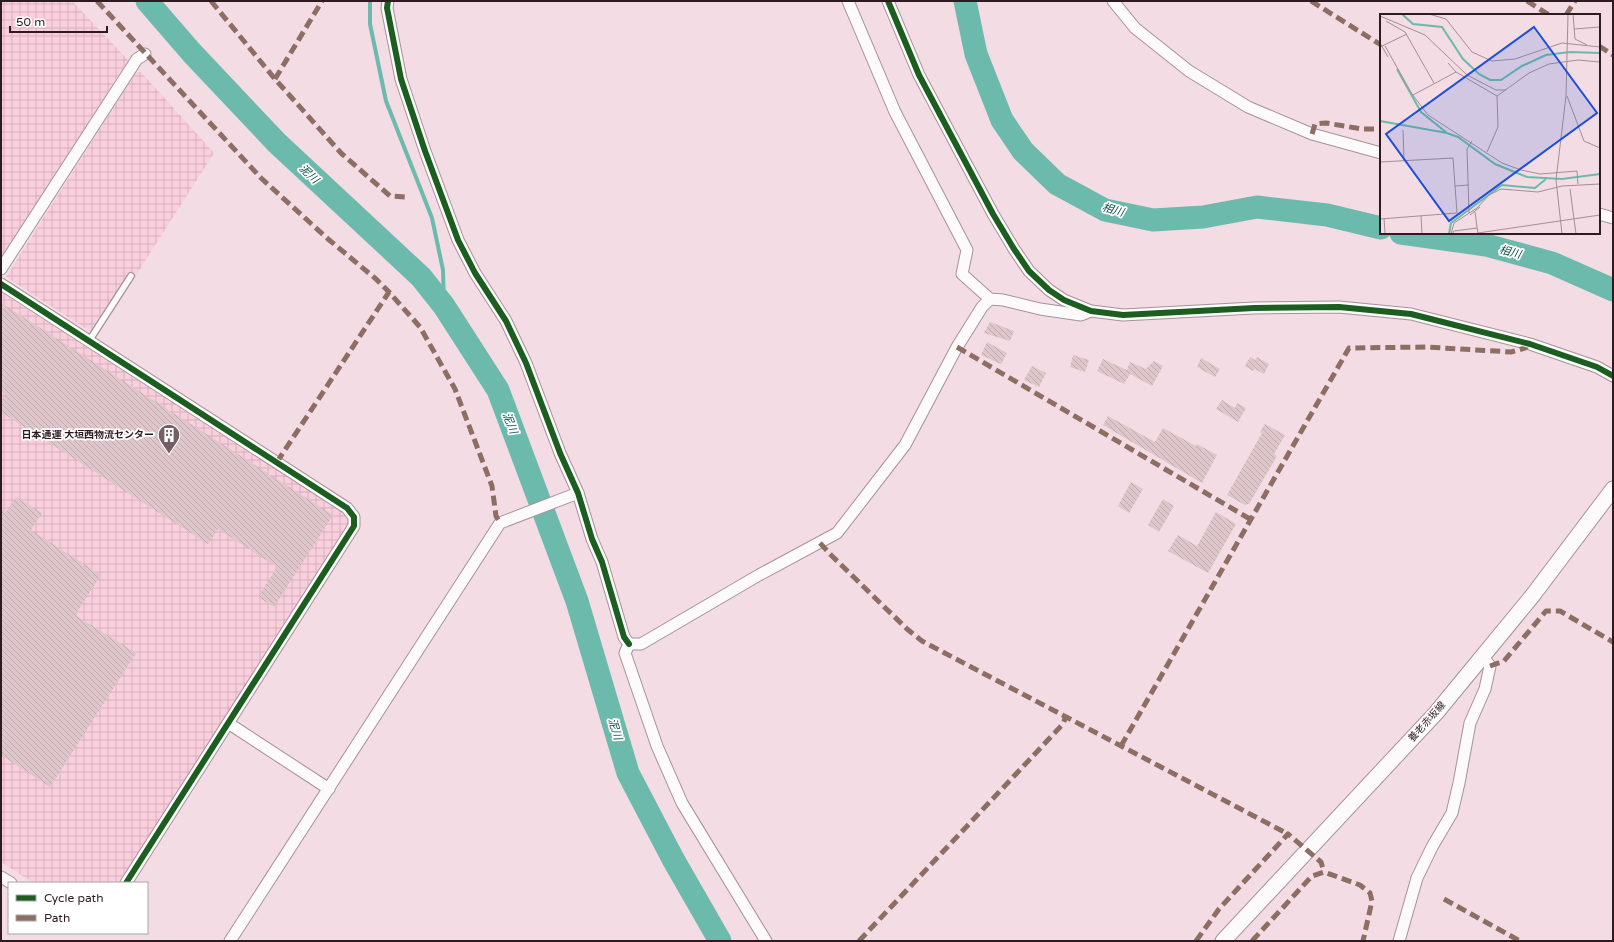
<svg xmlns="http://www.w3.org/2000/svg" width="1614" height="942" font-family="'Varela Round','Noto Sans JP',sans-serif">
<defs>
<pattern id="industrial-grid" width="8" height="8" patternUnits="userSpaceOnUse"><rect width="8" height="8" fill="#f9cedd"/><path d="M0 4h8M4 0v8" fill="none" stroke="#d6b0bd"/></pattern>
<pattern id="building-back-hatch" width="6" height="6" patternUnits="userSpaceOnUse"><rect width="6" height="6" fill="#dec6ca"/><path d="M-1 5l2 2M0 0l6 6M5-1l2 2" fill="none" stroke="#bfaaad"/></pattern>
</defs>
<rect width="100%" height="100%" fill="#f3dce4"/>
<g fill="url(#industrial-grid)">
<path d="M 1,1 L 72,1 L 128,60 L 1,260 Z"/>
<path d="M 136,72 L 141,72 L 214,153 L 97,336 L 6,277 Z"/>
<path d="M 1,292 L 349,514 L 351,523 L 119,883 L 34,883 L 1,862 Z"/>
</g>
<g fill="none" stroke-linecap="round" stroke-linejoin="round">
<path stroke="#6cbaac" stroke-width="4" d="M 370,1 L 370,24 L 386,101 L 432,218 L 443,270 L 444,306"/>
<g stroke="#6cbaac" stroke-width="23">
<path d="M 147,1 L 192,53 L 277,143 L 421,277 L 444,306 L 498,390 L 577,601 L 628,773 L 673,859 L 720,941"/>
<path d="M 965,1 L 976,54 L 1002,120 L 1023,151 L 1057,184 L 1105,210 L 1153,220 L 1203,217 L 1257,207 L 1327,215 L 1381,228"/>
<path d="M 1401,233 L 1486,245 L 1552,263 L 1613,290"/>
</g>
</g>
<g fill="url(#building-back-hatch)">
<path d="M 1,303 L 333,515 L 274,607 L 258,597 L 277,567 L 218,529 L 208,544 L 1,412 L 1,401 L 6,394 L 1,391 Z"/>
<path d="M 990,322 L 1014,331 L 1010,341 L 984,333 Z"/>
<path d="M 987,342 L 1007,353 L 1001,364 L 981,355 Z"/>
<path d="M 1073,355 L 1089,360 L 1085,372 L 1070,367 Z"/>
<path d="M 1250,357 L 1255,360 L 1257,357 L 1269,364 L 1264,374 L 1255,369 L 1253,371 L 1245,366 Z"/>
<path d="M 1201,358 L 1220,369 L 1215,377 L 1197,367 Z"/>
<path d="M 1103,359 L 1127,370 L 1130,362 L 1146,369 L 1154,361 L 1163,366 L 1152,386 L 1130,374 L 1124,384 L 1097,371 Z"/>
<path d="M 1032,366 L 1046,373 L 1039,387 L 1024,380 Z"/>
<path d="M 1222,400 L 1235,408 L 1237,403 L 1246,408 L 1238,422 L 1216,409 Z"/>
<path d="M 1108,416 L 1155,442 L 1163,428 L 1196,446 L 1197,444 L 1217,455 L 1202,483 L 1103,425 Z"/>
<path d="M 1265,424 L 1285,435 L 1274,454 L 1277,456 L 1249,504 L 1245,505 L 1227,495 L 1262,433 L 1260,432 Z"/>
<path d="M 1131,482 L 1143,489 L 1129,513 L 1118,506 Z"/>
<path d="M 16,497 L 42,513 L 31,530 L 101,575 L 75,615 L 136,653 L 50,787 L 1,755 L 1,509 L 6,512 Z"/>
<path d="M 1163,499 L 1174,506 L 1159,532 L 1148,525 Z"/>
<path d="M 1216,512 L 1236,524 L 1208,573 L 1168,551 L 1178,535 L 1197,546 Z"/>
</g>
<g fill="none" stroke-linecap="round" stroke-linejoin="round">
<g stroke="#a59399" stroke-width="8">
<path id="service" d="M 89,341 L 131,276"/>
</g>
<g stroke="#a59399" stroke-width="13">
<g id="minor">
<path d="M 388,1 L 387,8 L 401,79 L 425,151 L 458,240 L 475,273 L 506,321 L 526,363 L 560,453 L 578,493 L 592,539 L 602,562 L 624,637 L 629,644"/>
<path d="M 848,1 L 895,112 L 967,250 L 962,274 L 990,299 L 1003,300 L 1040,309 L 1081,315 L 1091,311"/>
<path d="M 888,1 L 919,75 L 993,214 L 1014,249 L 1029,271 L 1049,290 L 1064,300 L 1091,311 L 1123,315 L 1254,308 L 1339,307 L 1411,314 L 1530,344 L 1597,367 L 1613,376"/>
<path d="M 1113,1 L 1135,28 L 1189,71 L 1248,107 L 1312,134 L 1381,153"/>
<path d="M 1599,214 L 1613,218"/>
<path d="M 1,269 L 137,59 L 145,54"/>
<path d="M 1,284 L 347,508 L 354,517 L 354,526 L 126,883"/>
<path d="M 629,644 L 641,644 L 759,575 L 837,533 L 905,445 L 957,347 L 982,307 L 990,299"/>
<path d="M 629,644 L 625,653 L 657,746 L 682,803 L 766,941"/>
<path d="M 228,723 L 329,789"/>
<path d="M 1,877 L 11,883"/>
<path d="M 230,941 L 500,523 L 578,493"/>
<path d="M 1399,941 L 1417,878 L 1432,847 L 1452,813 L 1459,783 L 1470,723 L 1485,689 L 1490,666 L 1483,657"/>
</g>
</g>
<g stroke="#a59399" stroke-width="17">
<path id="secondary" d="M 1223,941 L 1436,713 L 1533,595 L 1613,489"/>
</g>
<use href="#service" stroke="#fdfafb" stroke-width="5.5"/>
<use href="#minor" stroke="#fdfafb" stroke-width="11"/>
<use href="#secondary" stroke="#fdfafb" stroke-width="15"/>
<g stroke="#8d6e63" stroke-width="5" stroke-dasharray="10 5" stroke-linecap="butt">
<path d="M 97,1 L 261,178 L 328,239 L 376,279 L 389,292"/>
<path d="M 211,1 L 275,79 L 341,153 L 390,196 L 405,197"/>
<path d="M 1311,1 L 1381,45"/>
<path d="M 1527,1 L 1549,15"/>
<path d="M 1566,15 L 1575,1"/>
<path d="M 1599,46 L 1613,55"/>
<path d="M 275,79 L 322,1"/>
<path d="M 1312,134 L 1315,124 L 1326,123 L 1362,129 L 1381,129"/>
<path d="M 957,347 L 1250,519"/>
<path d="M 277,462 L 389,292 L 420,327 L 455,389 L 492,486 L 496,516 L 500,523"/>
<path d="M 820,543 L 831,555 L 907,629 L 922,641 L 1288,834"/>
<path d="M 1490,666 L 1504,661 L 1546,611 L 1560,611 L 1613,642"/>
<path d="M 1121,746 L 1349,348 L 1426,347 L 1511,352 L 1525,348 L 1530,344"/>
<path d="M 1444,899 L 1520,941"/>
<path d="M 859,941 L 1063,724 L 1066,716"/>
<path d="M 1196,941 L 1219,909 L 1288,834 L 1321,862 L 1324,872"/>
<path d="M 1252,941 L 1312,876 L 1324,872 L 1360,885 L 1370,893 L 1372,901 L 1363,941"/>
</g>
<g stroke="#fff" stroke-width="8">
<g id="cycleway">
<path d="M 388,1 L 387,8 L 401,79 L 425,151 L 458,240 L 475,273 L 506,321 L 526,363 L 560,453 L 578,493 L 592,539 L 602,562 L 624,637 L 629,644"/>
<path d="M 888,1 L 919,75 L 993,214 L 1014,249 L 1029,271 L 1049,290 L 1064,300 L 1091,311 L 1123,315 L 1254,308 L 1339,307 L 1411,314 L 1530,344 L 1597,367 L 1613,376"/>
<path d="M 1,284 L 347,508 L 354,517 L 354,526 L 126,883"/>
</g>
</g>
<use href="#cycleway" stroke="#1b5e20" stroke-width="6"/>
</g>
<defs>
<g id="building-pin" transform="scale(1.15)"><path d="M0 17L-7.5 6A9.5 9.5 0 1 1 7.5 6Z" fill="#735f66" stroke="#fff"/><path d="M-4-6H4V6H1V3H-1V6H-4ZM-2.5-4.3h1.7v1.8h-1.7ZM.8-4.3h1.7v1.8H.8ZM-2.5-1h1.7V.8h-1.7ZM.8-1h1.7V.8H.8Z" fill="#fff"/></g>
</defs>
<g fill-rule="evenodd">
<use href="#building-pin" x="169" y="435"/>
</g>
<g text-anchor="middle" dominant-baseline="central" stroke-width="3.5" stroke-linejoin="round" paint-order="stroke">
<g font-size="10" font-weight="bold" fill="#2e1b22" stroke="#fff" text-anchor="end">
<text x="154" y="435">日本通運 大垣西物流センター</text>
</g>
<g font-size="10" fill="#2e1b22" stroke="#fff">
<text transform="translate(1427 722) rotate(-48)">養老赤坂線</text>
</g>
<g font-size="11" font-style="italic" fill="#084e42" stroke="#fff">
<text transform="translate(309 174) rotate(43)">泥川</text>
<text transform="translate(1113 210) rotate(16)">相川</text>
<text transform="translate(1510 252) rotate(14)">相川</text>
<text transform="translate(510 423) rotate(69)">泥川</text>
<text transform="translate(615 729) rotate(74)">泥川</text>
</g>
</g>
<g transform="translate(1380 14)">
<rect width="220" height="220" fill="#f3dce4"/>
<path fill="none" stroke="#6cbaac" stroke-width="2" d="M 22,0 L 33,10 L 62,13 L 83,45 L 99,60 L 110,66 L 121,66 L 142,52 L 166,41 L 190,38 L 220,39M 17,55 L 41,98 L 67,119M 0,107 L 67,119 L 78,123 L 115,150 L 147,163 L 182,165 L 220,160M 69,220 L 71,209 L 122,171 L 155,174 L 166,165"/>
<path fill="none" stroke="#a48f96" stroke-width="1" d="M 49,0 L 66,5 L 92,38 L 112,47 L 135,45 L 182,29 L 220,33M 193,0 L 195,25 L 207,31M 0,2 L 45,21 L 87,61 L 116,76 L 126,76M 6,7 L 25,18 L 54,69M 194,15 L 220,13M 0,29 L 8,43M 5,32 L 32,80 L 48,101 L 122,149 L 141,156 L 160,160 L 197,157 L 198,170M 0,33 L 27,20M 76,58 L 117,82 L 149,59 L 169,50 L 198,46 L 220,48M 33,81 L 76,58 L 68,49M 187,82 L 204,127 L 220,134M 23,116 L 24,146M 107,138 L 118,113 L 117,82M 0,148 L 73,144 L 77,199 L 0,205M 75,172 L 89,171M 190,175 L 196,220M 95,198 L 98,220M 89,199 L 87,135 L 92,127M 90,201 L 100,193M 41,202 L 42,220M 4,204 L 5,220M 98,219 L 220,201M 71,220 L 74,209 L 97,194 L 109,181 L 121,175 L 158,178 L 182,172 L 220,170M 72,220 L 74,217 L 97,214M 182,220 L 176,166 L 186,82 L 188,0"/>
<path fill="#1d4ed8" fill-opacity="0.15" stroke="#1d4ed8" stroke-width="2" d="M 154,13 L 217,99 L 69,207 L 6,120 Z"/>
<rect width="220" height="220" fill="none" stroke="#2e1b22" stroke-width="2"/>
</g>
<rect width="1614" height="942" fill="none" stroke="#2e1b22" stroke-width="4"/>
<rect x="8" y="882" width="140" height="52" fill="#ffffff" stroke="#aba4a7"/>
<rect x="16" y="895" width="20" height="6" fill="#1b5e20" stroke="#aba4a7"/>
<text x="44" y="902" font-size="12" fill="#2e1b22">Cycle path</text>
<rect x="16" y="915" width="20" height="6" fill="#8d6e63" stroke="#aba4a7"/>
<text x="44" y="922" font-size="12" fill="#2e1b22">Path</text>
<path d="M10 26v6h97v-6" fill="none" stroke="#2e1b22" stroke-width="2"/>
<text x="16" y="26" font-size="12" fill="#2e1b22" stroke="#ffffff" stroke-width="3" paint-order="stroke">50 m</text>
</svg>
